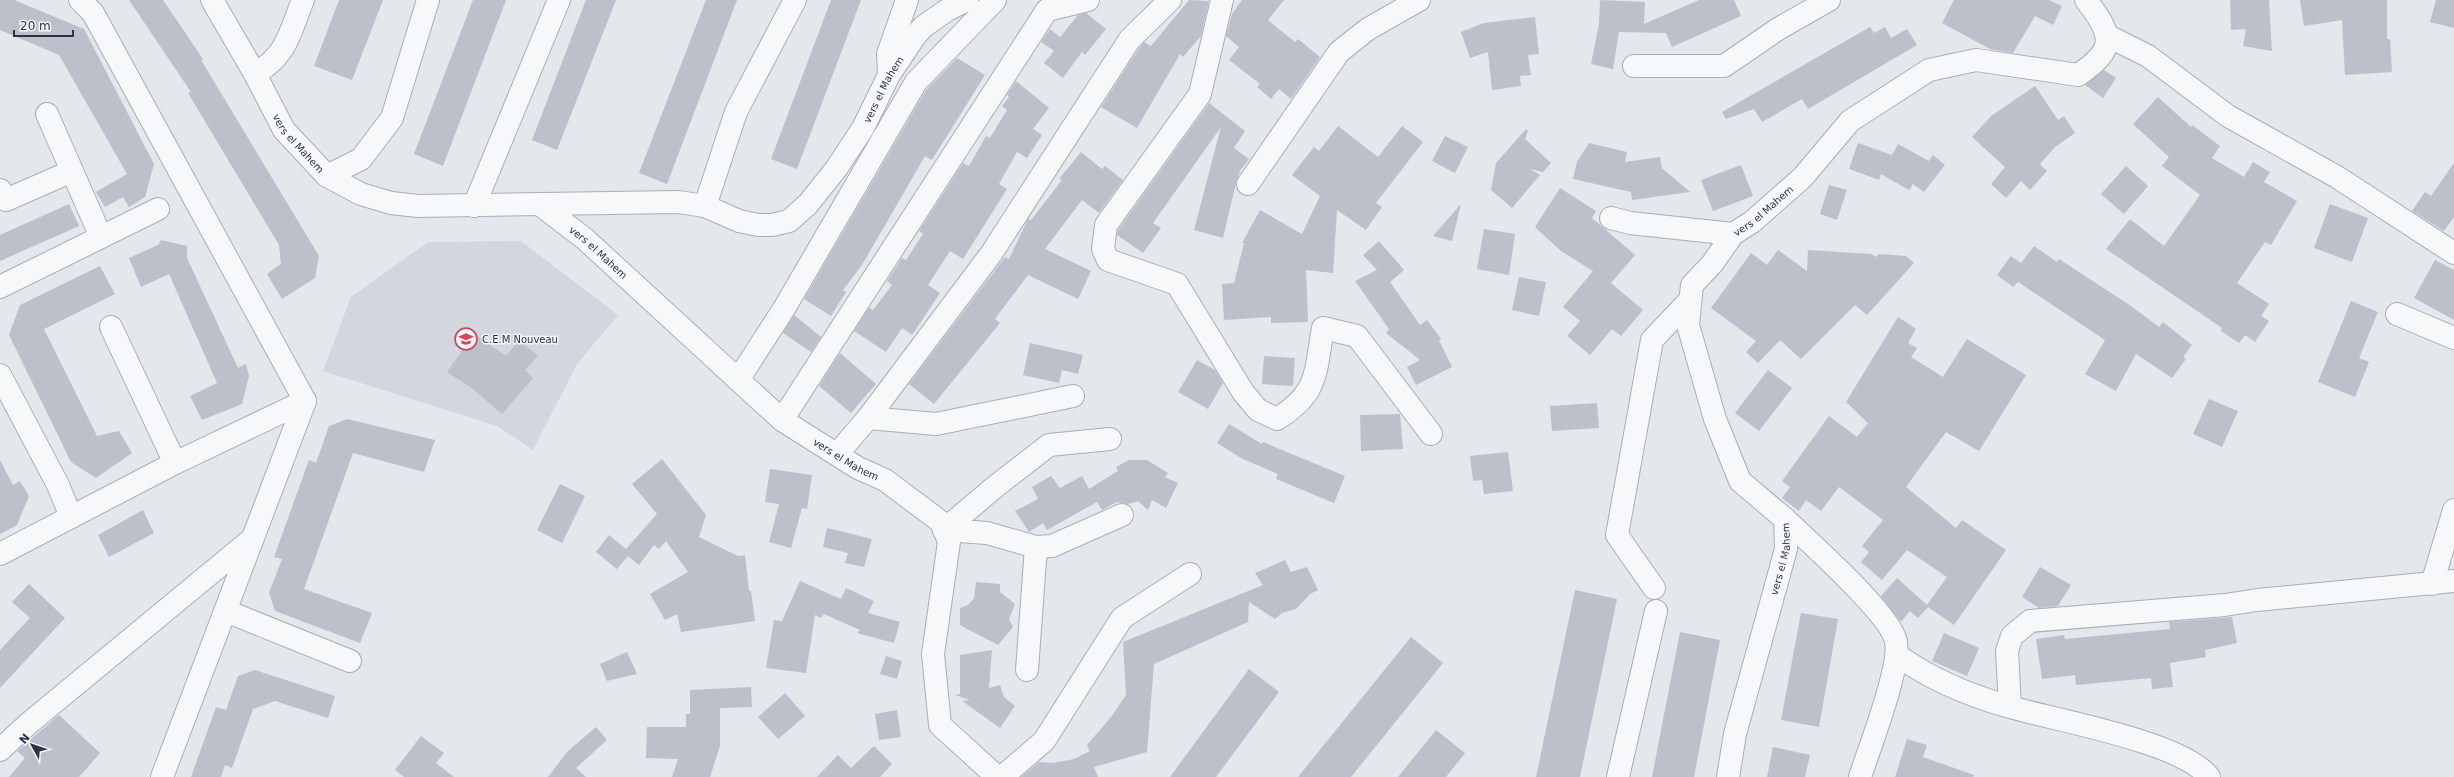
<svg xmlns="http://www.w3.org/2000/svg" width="2454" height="777" font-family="'DejaVu Sans',sans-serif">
<rect width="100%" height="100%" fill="#e4e7ec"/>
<path fill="#d2d6de" d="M 521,241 L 618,315 L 577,364 L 533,450 L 497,426 L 323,371 L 351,297 L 428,242 Z"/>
<g fill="#bbc0ca">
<path d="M 0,0 L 14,0 L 84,29 L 154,164 L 145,197 L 129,207 L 123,197 L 105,207 L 96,192 L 127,174 L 59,55 L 0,30 Z"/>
<path d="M 129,0 L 163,0 L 203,59 L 201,60 L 319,256 L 315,278 L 282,299 L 267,274 L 281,264 L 279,245 L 188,93 L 191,92 Z"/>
<path d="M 339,0 L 383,0 L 352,80 L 314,66 Z"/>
<path d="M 473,0 L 506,0 L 443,166 L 414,154 Z"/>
<path d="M 586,0 L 616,0 L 557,150 L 532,140 Z"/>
<path d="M 706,0 L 737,0 L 667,184 L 639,173 Z"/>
<path d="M 831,0 L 861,0 L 797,169 L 771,159 Z"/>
<path d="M 1189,0 L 1209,1 L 1201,36 L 1183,57 L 1180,54 L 1137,128 L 1101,107 L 1140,47 L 1144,42 L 1151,46 Z"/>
<path d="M 1242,0 L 1284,0 L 1268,20 L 1295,42 L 1298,39 L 1320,57 L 1291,99 L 1279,89 L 1271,99 L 1257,87 L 1260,84 L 1229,60 L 1239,47 L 1226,36 L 1232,14 Z"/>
<path d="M 1600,0 L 1645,2 L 1644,24 L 1699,0 L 1734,0 L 1741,16 L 1672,47 L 1666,33 L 1619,32 L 1613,69 L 1591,64 L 1599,24 Z"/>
<path d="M 1954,0 L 2049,0 L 2062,6 L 2053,25 L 2035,16 L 2013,53 L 1990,49 L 1942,23 Z"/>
<path d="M 2230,0 L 2269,0 L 2272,51 L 2243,46 L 2246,29 L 2231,30 Z"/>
<path d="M 2300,0 L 2387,0 L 2387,39 L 2390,39 L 2392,72 L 2345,75 L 2342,20 L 2304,26 Z"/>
<path d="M 2436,0 L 2454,0 L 2454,28 L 2430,22 Z"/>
<path d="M 1086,13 L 1106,29 L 1085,55 L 1082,52 L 1063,78 L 1044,63 L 1054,51 L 1041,42 L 1050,29 L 1060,37 L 1078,15 Z"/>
<path d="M 1535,17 L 1539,54 L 1528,55 L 1531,75 L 1520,76 L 1521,86 L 1492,90 L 1488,52 L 1470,58 L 1461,32 L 1484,23 Z"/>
<path d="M 1870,27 L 1874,33 L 1885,27 L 1891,38 L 1907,29 L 1917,45 L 1808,109 L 1802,99 L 1762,122 L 1754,109 L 1726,119 L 1722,112 Z"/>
<path d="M 957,58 L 985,75 L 932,160 L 925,156 L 862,265 L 843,290 L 846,292 L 831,316 L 804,299 L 926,90 Z"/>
<path d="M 2104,70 L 2116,78 L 2103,98 L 2085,85 Z"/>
<path d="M 1016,81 L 1049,108 L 1033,129 L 1042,135 L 1027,158 L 1017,152 L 999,184 L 1007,189 L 963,259 L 950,251 L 928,285 L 940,293 L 912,335 L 902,328 L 886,352 L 854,331 L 869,308 L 873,310 L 892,285 L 887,281 L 902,258 L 906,260 L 923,234 L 919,231 L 963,163 L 969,166 L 986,136 L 990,138 L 1007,110 L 1002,106 L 1009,97 L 1007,95 Z"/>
<path d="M 2035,86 L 2058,120 L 2064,116 L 2075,133 L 2055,147 L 2040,164 L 2047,171 L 2030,190 L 2021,181 L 2006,198 L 1991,184 L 2005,167 L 1972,137 L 1991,116 Z"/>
<path d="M 2158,97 L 2191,127 L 2192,125 L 2220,146 L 2212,158 L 2244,177 L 2253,162 L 2270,172 L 2264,182 L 2297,201 L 2271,245 L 2265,242 L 2237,283 L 2269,304 L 2261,316 L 2269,321 L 2255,342 L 2245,335 L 2239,343 L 2221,331 L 2222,328 L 2106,249 L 2130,219 L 2164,246 L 2200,195 L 2162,166 L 2169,157 L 2133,124 Z"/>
<path d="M 1209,103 L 1245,131 L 1234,148 L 1249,159 L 1240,171 L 1236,183 L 1223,238 L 1194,230 L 1221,127 L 1153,223 L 1161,228 L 1143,253 L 1117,235 L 1118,230 Z"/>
<path d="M 1338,126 L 1378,157 L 1402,126 L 1423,142 L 1376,203 L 1382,207 L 1366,230 L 1337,210 L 1333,273 L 1306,270 L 1308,322 L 1271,323 L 1271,317 L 1224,320 L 1222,284 L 1234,283 L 1244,243 L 1242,243 L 1260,210 L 1302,234 L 1320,196 L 1292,175 L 1314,147 L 1319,151 Z"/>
<path d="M 1526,129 L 1528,131 L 1525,139 L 1551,163 L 1543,172 L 1530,169 L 1540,175 L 1512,208 L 1491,190 L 1496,163 Z"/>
<path d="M 1445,136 L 1468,147 L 1455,173 L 1432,161 Z"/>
<path d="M 1589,143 L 1627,152 L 1625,162 L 1660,157 L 1662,168 L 1690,192 L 1632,200 L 1631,192 L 1573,179 L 1577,162 Z"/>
<path d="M 1858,143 L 1892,155 L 1898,144 L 1929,161 L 1933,155 L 1945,165 L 1924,192 L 1913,184 L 1909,190 L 1881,174 L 1879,180 L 1849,169 Z"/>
<path d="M 1081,152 L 1102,169 L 1105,166 L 1123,180 L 1099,213 L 1082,200 L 1045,249 L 1091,271 L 1078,299 L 1028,275 L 995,319 L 1000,323 L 934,404 L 909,384 L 1005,257 L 1009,259 L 1028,219 L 1031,220 L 1062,180 L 1059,179 Z"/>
<path d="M 2454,163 L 2454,217 L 2444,231 L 2412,211 L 2425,192 L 2431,196 Z"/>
<path d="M 1741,165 L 1753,196 L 1713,211 L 1701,180 Z"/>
<path d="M 2126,166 L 2148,186 L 2124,214 L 2101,194 Z"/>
<path d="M 1829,185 L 1847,190 L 1837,220 L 1820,214 Z"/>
<path d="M 1560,188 L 1596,211 L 1592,218 L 1635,255 L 1611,283 L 1643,310 L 1621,336 L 1612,329 L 1590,355 L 1567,336 L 1580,321 L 1563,307 L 1593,271 L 1561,251 L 1535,227 Z"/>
<path d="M 69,204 L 79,226 L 0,261 L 0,235 Z"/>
<path d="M 1461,204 L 1452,241 L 1433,236 Z"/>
<path d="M 2330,204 L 2368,218 L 2352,262 L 2314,248 Z"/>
<path d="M 1484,229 L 1515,234 L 1509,275 L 1477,269 Z"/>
<path d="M 161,240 L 187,246 L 187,258 L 238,368 L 246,364 L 249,376 L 242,404 L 202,420 L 190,396 L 217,383 L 169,274 L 141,287 L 129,258 L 158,245 Z"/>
<path d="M 1379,241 L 1404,270 L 1390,282 L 1420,325 L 1427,320 L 1441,339 L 1439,340 L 1452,367 L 1416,385 L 1407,367 L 1420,360 L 1386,333 L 1389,329 L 1355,281 L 1377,270 L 1363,255 Z"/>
<path d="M 2034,246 L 2057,262 L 2059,259 L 2131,306 L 2159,327 L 2163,322 L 2192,345 L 2183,357 L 2186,359 L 2172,378 L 2136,354 L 2116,391 L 2085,374 L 2105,340 L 2018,282 L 2013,287 L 1997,275 L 2011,256 L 2021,263 Z"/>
<path d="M 1778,250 L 1807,271 L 1808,250 L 1871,254 L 1877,257 L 1878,254 L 1906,256 L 1914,263 L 1867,315 L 1855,305 L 1801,359 L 1780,340 L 1758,363 L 1746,352 L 1756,341 L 1711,308 L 1751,253 L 1767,265 Z"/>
<path d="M 2435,260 L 2454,270 L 2454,320 L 2414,298 Z"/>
<path d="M 100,266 L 115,294 L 44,329 L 97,436 L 119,431 L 132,453 L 96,478 L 71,462 L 9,335 L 20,305 Z"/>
<path d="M 1519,277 L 1546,282 L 1539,316 L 1512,310 Z"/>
<path d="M 2351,301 L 2378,312 L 2359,358 L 2369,362 L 2355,397 L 2318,382 Z"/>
<path d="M 794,315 L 821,337 L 811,352 L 783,333 Z"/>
<path d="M 1898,317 L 1916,329 L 1908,343 L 1917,348 L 1911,357 L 1943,377 L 1967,339 L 2026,375 L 1979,451 L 1946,432 L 1906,487 L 1956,528 L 1962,520 L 2006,550 L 1954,625 L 1928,607 L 1918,618 L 1910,611 L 1901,622 L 1881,596 L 1897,578 L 1927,605 L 1947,577 L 1907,550 L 1882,580 L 1861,562 L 1869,552 L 1862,546 L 1883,520 L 1839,487 L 1821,511 L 1806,500 L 1799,511 L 1782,498 L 1790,487 L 1782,481 L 1829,416 L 1857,437 L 1868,423 L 1846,402 Z"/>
<path d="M 474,334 L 506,356 L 519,340 L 538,356 L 525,370 L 533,378 L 502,414 L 473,389 L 447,372 Z"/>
<path d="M 1030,343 L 1083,355 L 1078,374 L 1062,370 L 1059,383 L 1023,375 Z"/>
<path d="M 840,353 L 876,384 L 851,413 L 819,386 Z"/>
<path d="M 1264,356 L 1295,358 L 1293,386 L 1262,384 Z"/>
<path d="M 1197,360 L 1215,370 L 1223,383 L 1208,409 L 1178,392 Z"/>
<path d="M 1768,370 L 1792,388 L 1759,431 L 1735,413 Z"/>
<path d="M 2209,399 L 2238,411 L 2222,447 L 2193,434 Z"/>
<path d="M 1597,403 L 1599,428 L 1552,431 L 1550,406 Z"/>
<path d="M 1400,414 L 1403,449 L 1361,451 L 1360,415 Z"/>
<path d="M 347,419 L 435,440 L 424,472 L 353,453 L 304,589 L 372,613 L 360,643 L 275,611 L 269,593 L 282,559 L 274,557 L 309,460 L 316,463 L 329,426 Z"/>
<path d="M 1229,424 L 1262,444 L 1263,442 L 1345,476 L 1334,503 L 1276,479 L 1278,474 L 1241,458 L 1217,443 Z"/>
<path d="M 1508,452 L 1513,491 L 1484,494 L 1482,480 L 1473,481 L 1470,456 Z"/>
<path d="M 662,459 L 706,515 L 699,537 L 738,556 L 745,555 L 749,591 L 751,591 L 755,621 L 681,632 L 677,614 L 665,620 L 650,594 L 688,572 L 666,541 L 659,549 L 654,545 L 639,565 L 628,556 L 617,569 L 596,552 L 609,535 L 626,549 L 657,514 L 632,484 Z"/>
<path d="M 0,460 L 13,485 L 20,481 L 29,496 L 17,525 L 0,534 Z"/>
<path d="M 1129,460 L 1147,460 L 1168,473 L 1165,477 L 1178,483 L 1166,508 L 1152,500 L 1148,510 L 1138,501 L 1128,504 L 1117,502 L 1102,510 L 1097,502 L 1047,530 L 1043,523 L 1029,532 L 1015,511 L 1038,499 L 1032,487 L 1051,476 L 1060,488 L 1082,476 L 1089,489 L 1118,471 L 1116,467 Z"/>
<path d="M 770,469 L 812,475 L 807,509 L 802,508 L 791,548 L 769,542 L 779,504 L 765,502 Z"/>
<path d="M 560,484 L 585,496 L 562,543 L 537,530 Z"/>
<path d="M 143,510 L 154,533 L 109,557 L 98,535 Z"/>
<path d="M 827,528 L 872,539 L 864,567 L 845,563 L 848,553 L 823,547 Z"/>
<path d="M 1285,560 L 1291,572 L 1307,567 L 1318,590 L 1310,594 L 1296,609 L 1282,613 L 1275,619 L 1249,602 L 1248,622 L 1154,664 L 1147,752 L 1094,767 L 1098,777 L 1021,777 L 1039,762 L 1053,763 L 1074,759 L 1090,751 L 1087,745 L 1111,717 L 1126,695 L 1123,642 L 1263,585 L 1255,573 Z"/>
<path d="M 2040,567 L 2071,585 L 2058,606 L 2039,608 L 2022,597 Z"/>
<path d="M 800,581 L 841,599 L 846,588 L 874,601 L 868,613 L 900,622 L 894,643 L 857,633 L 860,630 L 824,614 L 821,618 L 815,615 L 806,673 L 766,668 L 774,620 L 782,621 Z"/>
<path d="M 976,582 L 1000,584 L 1000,592 L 1015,604 L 1009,619 L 1013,627 L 998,645 L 960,625 L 960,608 L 968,605 L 974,598 Z"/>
<path d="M 29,584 L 65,618 L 0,688 L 0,650 L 30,618 L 12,602 Z"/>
<path d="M 1575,590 L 1617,599 L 1580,777 L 1536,777 Z"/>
<path d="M 1801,613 L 1838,619 L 1819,727 L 1781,720 Z"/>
<path d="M 2232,617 L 2237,643 L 2205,650 L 2206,657 L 2170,663 L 2173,687 L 2152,689 L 2151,678 L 2076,685 L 2075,675 L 2042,679 L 2036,639 L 2064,635 L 2065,639 L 2170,629 L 2169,622 Z"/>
<path d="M 1680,632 L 1720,640 L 1694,777 L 1652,777 Z"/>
<path d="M 1944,633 L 1979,648 L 1967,676 L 1932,661 Z"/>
<path d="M 1411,637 L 1443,663 L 1351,777 L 1298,777 Z"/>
<path d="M 992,650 L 989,688 L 1000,685 L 1004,697 L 1015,706 L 1000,728 L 962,701 L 970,700 L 955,695 L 960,694 L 960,655 Z"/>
<path d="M 627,652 L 637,674 L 607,681 L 600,664 Z"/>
<path d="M 886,656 L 902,661 L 897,679 L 880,674 Z"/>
<path d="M 1249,669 L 1279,692 L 1216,777 L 1170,777 Z"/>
<path d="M 255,670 L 335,696 L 328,718 L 275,701 L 253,709 L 232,768 L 225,765 L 221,777 L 191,777 L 216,707 L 226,710 L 238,676 Z"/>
<path d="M 751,687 L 752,707 L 720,708 L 720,746 L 710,777 L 672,777 L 678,759 L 646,758 L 647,727 L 686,727 L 686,714 L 690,714 L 690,690 Z"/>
<path d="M 785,693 L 805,716 L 778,739 L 758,717 Z"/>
<path d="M 897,710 L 901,737 L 879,740 L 875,714 Z"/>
<path d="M 59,715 L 100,753 L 79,777 L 9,777 L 25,758 L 17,751 Z"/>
<path d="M 596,727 L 607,740 L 576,768 L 586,777 L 548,777 L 568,751 Z"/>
<path d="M 1436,730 L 1465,753 L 1446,777 L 1398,777 Z"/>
<path d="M 421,736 L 444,753 L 436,763 L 454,777 L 404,777 L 395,770 Z"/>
<path d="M 1907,739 L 1927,745 L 1923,757 L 1974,775 L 1973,777 L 1895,777 Z"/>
<path d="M 874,746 L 892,764 L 880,777 L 817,777 L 838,755 L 851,768 Z"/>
<path d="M 1773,747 L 1810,755 L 1805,777 L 1767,777 Z"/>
</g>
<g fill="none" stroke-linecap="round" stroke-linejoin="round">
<g stroke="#a9aeb7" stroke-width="24">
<g id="minor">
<path d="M 80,0 L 93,13 L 305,401 L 162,777"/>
<path id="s1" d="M 212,0 L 255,74 L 284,130 L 327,176 L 361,194 L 391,203 L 418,206 L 678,202 L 705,206 L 739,221 L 758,225 L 772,225 L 789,221 L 808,204 L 836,169 L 863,128 L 889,75 L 915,36 L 923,27 L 947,10 L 967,0"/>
<path d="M 1222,0 L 1200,94 L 1106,225 L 1103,249 L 1108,260 L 1177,284 L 1243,392 L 1258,410 L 1277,419 C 1319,393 1315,373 1323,328 L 1357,336 L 1431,434"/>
<path d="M 2108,36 L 2148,56 L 2228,116 L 2337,177 L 2454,253"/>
<path d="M 1634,66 L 1724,66 L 1778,29 L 1829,0"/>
<path d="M 255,74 C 288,54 289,34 303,0"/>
<path d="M 889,74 L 888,54 L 907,0"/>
<path d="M 47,114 L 101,237"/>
<path d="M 327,176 L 361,159 L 392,118 L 428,0"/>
<path d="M 1248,184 L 1339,52 L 1368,29 L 1419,0"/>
<path d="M 0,190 L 6,200 L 72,171"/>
<path d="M 474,206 L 559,0"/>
<path id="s2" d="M 542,206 L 585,239 L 782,420 L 858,468 L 885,480 L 941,522 L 949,542 L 933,654 L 940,725 L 997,777"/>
<path d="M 705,206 L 736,112 L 795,0"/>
<path d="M 1611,218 L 1630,223 L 1733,234"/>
<path d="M 0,287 L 158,209"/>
<path d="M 2397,314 L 2454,338"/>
<path d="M 111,327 L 175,463"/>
<path d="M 0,375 L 58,485 L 71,517"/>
<path d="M 738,380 L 785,307 L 916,82 L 995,0"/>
<path d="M 868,418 L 936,424 L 1073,396"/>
<path d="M 782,420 L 1047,10 L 1088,0"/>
<path d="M 838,453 L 868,418 L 991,254 L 1130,39 L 1170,0"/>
<path d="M 1785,519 C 1808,541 1892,615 1896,642 C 1901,667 1869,749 1860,777"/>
<path d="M 944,530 L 996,486 L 1049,445 L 1110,439"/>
<path d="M 944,530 L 987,533 L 1036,547 L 1052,546 L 1122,515"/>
<path d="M 0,554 L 175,463 L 305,401"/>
<path d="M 2432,584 L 2454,510"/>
<path d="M 1654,588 L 1617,535 L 1652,340 L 1690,300"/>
<path d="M 226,611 L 350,661"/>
<path d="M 1897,655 C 1930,679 1971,696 2010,707 C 2054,720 2183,742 2209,777"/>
<path d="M 1027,670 L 1036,547"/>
<path d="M 2010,707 L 2007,651 L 2012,636 L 2030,621 L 2225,605 L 2257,600 L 2454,581"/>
<path d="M 0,750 L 28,724 L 252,539"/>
<path d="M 1002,777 L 1044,741 L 1122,618 L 1190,574"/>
<path d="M 1618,777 L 1656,611"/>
<path id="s3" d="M 1728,777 L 1735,734 L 1786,549 L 1785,519 L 1740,481 L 1715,419 L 1688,325 L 1692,285 L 1712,264 L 1733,234 L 1752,222 L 1803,177 L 1850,121 L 1929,70 L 1976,60 L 2078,75 C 2117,49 2113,35 2086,0"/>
</g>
</g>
<use href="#minor" stroke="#f7f8fa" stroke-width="22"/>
</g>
<defs>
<g id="school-ring" transform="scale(1.15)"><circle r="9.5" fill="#f4f6f9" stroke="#d1495b" stroke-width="1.5"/><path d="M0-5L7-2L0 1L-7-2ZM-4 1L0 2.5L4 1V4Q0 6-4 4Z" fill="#d1495b"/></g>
</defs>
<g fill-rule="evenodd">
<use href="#school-ring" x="466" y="339"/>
</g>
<g text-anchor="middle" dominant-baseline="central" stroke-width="3" stroke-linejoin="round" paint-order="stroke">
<g font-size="10" fill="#2b3445" stroke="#f4f6f9">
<text stroke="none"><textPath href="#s1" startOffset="847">vers el Mahem</textPath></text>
<text stroke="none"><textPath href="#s1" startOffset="168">vers el Mahem</textPath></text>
<text stroke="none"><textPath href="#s3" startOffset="633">vers el Mahem</textPath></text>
<text stroke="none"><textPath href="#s2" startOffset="73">vers el Mahem</textPath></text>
<text stroke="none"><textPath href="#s2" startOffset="397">vers el Mahem</textPath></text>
<text stroke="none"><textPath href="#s3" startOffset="225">vers el Mahem</textPath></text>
</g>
<g font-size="10" fill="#2b3445" stroke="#f4f6f9" text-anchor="start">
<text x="482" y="339">C.E.M Nouveau</text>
</g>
</g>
<g transform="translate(32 745) rotate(310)" stroke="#f4f6f9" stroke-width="3" paint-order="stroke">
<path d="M0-3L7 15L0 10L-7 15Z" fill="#2b3445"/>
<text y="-6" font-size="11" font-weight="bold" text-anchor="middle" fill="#2b3445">N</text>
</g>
<path d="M14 30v6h59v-6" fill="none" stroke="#2b3445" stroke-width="2"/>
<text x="20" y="30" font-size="12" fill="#2b3445" stroke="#f4f6f9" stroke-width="3" paint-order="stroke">20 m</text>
</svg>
